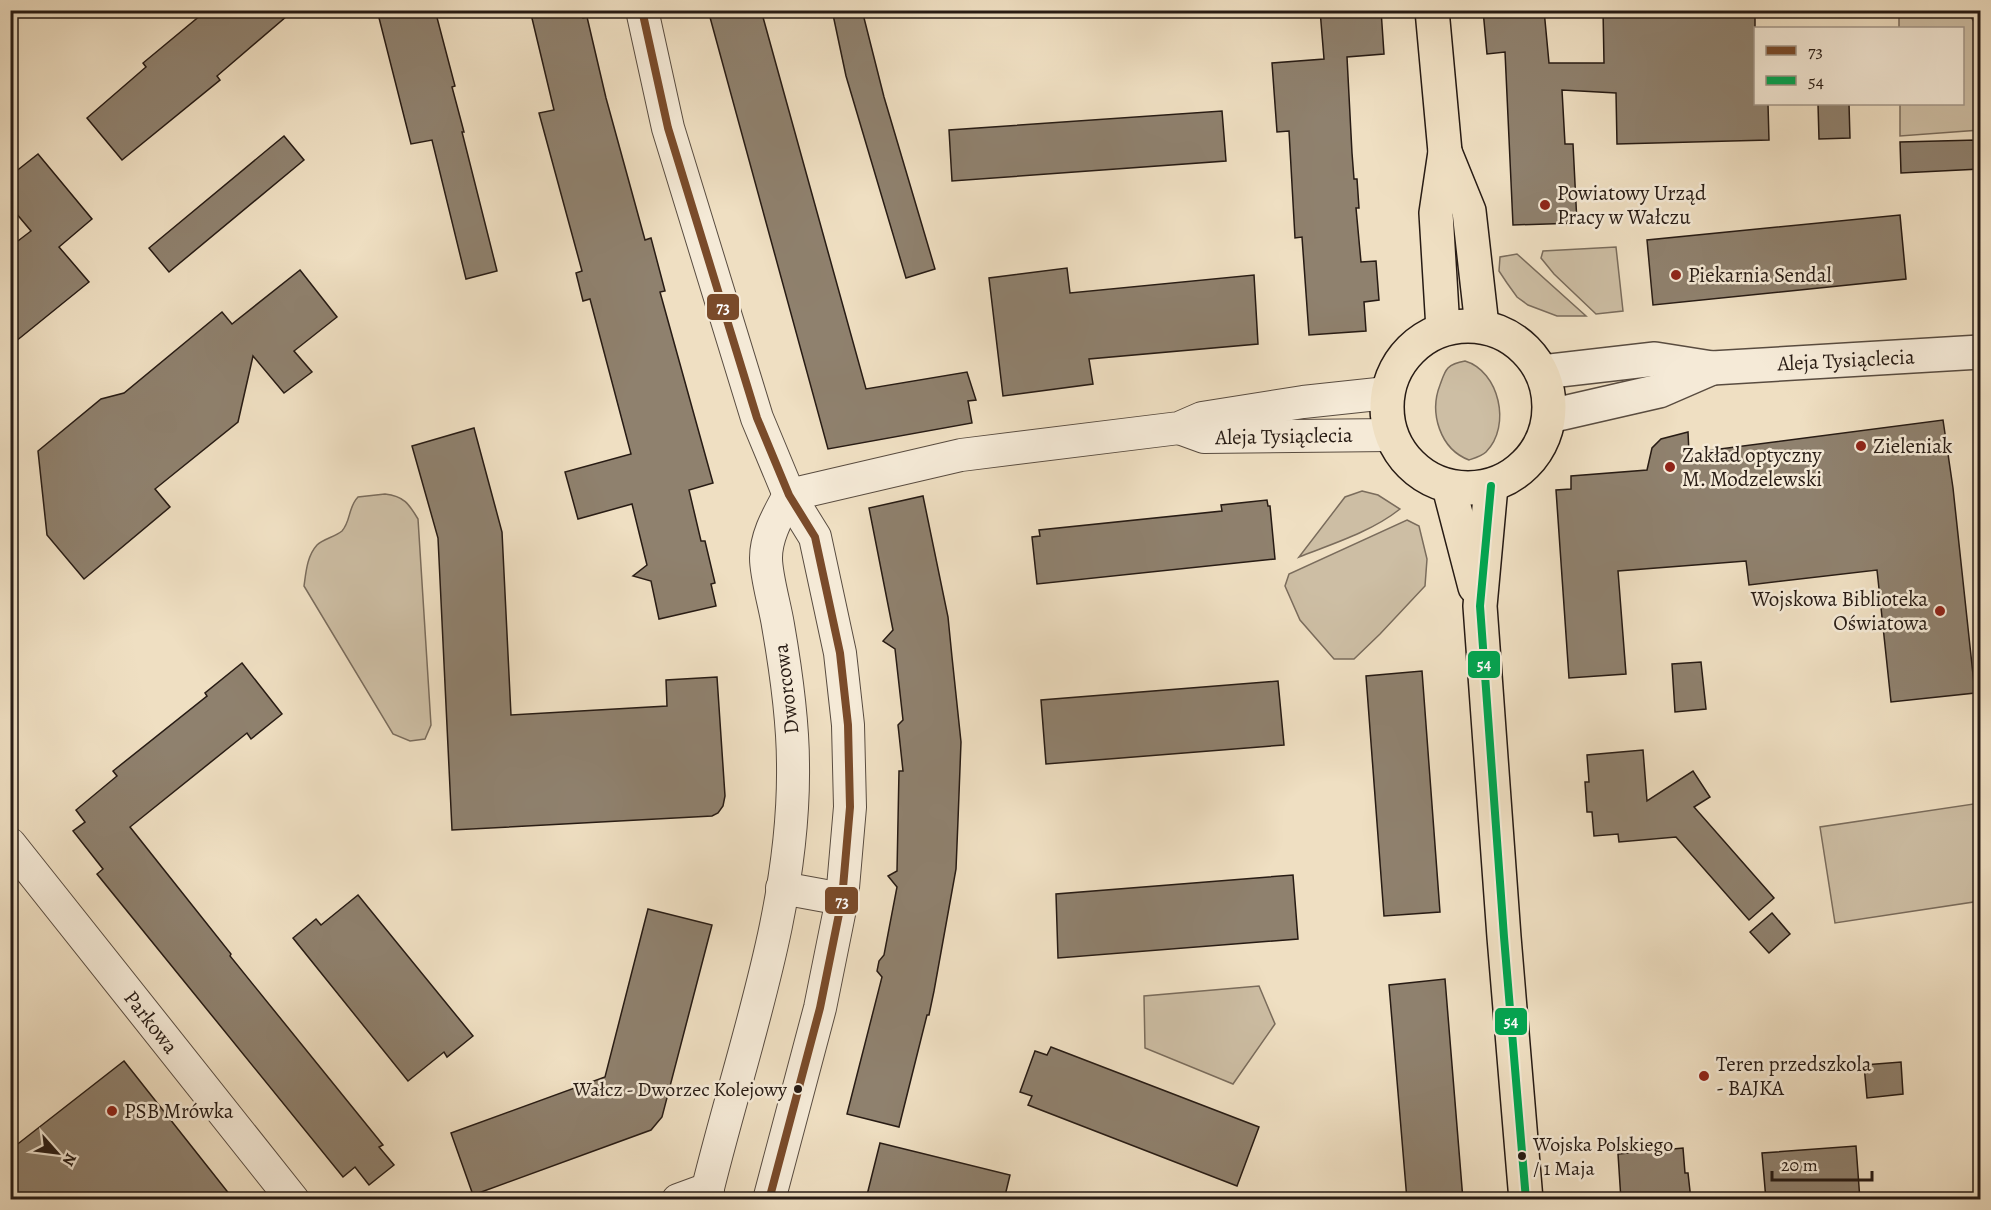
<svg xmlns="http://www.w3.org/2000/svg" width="1991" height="1210" font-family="Alegreya,serif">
<rect width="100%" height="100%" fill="#efdfc2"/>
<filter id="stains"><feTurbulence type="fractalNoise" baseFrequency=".00333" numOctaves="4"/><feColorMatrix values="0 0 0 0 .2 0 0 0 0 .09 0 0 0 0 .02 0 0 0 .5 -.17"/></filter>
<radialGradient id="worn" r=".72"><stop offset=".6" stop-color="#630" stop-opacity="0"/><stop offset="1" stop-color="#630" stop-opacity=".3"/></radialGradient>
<g fill="#cdbea4" stroke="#7a6c5c" stroke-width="1.5">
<path d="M 1899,11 L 1967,11 L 1980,31 L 1980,130 L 1900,136 L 1900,104 L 1962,104 L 1962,28 L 1899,28 Z"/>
<path d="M 1616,247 L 1623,311 L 1596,314 L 1554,274 L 1541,258 L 1543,251 Z"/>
<path d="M 1517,254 L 1586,316 L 1557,316 L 1528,305 L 1517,297 L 1507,283 L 1499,271 L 1500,257 Z"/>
<path d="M 1465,361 C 1499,371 1512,426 1486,452 C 1482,456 1475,458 1469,460 C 1440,449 1429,413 1440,385 C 1442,380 1444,372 1448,368 C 1452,364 1459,362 1465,361 Z"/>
<path d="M 1362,491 L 1378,495 L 1400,509 C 1371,532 1332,544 1299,557 L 1345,497 Z"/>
<path d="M 385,494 C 404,496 409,504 418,519 L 431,725 L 425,739 L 410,741 L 393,734 L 304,586 C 306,572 307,556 317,545 C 323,539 335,537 342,531 C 351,521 348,507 358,497 Z"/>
<path d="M 1407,520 L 1419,526 L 1427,559 L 1425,586 L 1380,634 L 1354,659 L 1334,659 L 1300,620 L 1285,586 L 1289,574 Z"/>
<path d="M 1980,803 L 1980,901 L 1835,923 L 1820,827 Z"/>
<path d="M 1259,986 L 1275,1024 L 1233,1084 L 1145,1048 L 1144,996 Z"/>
</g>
<g fill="#8f816e" stroke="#271b14" stroke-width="1.5">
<path d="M 207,10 L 294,10 L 217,76 L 220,80 L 122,160 L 87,118 L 146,67 L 143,63 Z"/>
<path d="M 377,10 L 435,10 L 455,86 L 452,87 L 464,132 L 462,132 L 497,271 L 466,279 L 432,140 L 411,144 Z"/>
<path d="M 530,10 L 581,10 L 583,18 L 587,17 L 606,98 L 645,240 L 651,238 L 665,291 L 660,292 L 713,483 L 689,490 L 701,541 L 705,541 L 715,583 L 711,584 L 716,606 L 659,619 L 651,581 L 633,576 L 647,565 L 632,504 L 578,519 L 565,472 L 631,454 L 590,299 L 583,301 L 576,273 L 582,271 L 539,113 L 554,110 Z"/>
<path d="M 708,10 L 761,10 L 866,389 L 967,372 L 976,400 L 968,401 L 972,423 L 828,449 Z"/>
<path d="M 832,10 L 862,10 L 884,97 L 935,269 L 906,278 L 846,76 Z"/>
<path d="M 1320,10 L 1381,10 L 1384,54 L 1347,57 L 1352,153 L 1354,179 L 1357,179 L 1359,208 L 1356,208 L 1361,262 L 1376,261 L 1379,300 L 1364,302 L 1366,331 L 1309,335 L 1302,237 L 1295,238 L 1289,131 L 1277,132 L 1272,63 L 1324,59 Z"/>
<path d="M 1483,10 L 1544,10 L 1549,63 L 1604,63 L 1603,10 L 1755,10 L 1755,104 L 1768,104 L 1769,140 L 1617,144 L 1616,93 L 1562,90 L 1565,144 L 1573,144 L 1577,223 L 1513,225 L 1505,52 L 1487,54 Z"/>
<path d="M 1818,104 L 1849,104 L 1850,138 L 1819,139 Z"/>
<path d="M 1222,111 L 1226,161 L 952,181 L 949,130 Z"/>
<path d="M 284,136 L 304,160 L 169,272 L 149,248 Z"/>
<path d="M 1977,140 L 1980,169 L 1901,173 L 1900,142 Z"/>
<path d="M 38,154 L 92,219 L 59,247 L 89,282 L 10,346 L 10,247 L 31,231 L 10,206 L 10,176 Z"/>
<path d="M 1900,215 L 1906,279 L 1653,305 L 1647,240 Z"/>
<path d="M 1067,268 L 1070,293 L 1254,275 L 1258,344 L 1089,359 L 1093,384 L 1003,396 L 989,278 Z"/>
<path d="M 300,270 L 337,317 L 294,351 L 312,372 L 284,393 L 253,356 L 238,422 L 155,489 L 170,507 L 84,579 L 47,535 L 38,451 L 101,399 L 124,393 L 222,312 L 232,324 Z"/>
<path d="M 1943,420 L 1953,488 L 1975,693 L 1891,702 L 1877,570 L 1749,585 L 1746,561 L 1618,571 L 1626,674 L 1569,678 L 1556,490 L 1571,489 L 1571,476 L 1647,470 L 1652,448 L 1661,439 L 1688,432 L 1689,453 Z"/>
<path d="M 474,428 L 502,532 L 511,715 L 667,706 L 666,680 L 717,677 L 725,796 L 723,806 L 718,813 L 712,816 L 452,830 L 438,538 L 412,446 Z"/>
<path d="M 923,496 L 948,617 L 952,657 L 961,742 L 958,820 L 956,869 L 934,991 L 929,1015 L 927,1015 L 899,1127 L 847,1114 L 882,977 L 877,971 L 879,961 L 884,955 L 897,887 L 888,876 L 897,871 L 899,771 L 903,771 L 898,725 L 903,720 L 895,649 L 883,641 L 893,630 L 869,508 Z"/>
<path d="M 1267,500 L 1268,506 L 1270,506 L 1275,559 L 1037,584 L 1032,537 L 1040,536 L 1039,530 L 1222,511 L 1221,505 Z"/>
<path d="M 1701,662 L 1706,709 L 1675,712 L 1672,664 Z"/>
<path d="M 242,663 L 282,714 L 251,739 L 247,733 L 130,827 L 231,954 L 230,956 L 383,1145 L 379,1147 L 394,1165 L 369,1185 L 355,1167 L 343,1177 L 97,874 L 103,869 L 73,831 L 85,822 L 76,810 L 117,776 L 113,771 L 207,696 L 205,693 Z"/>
<path d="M 1422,671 L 1440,912 L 1384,916 L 1366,676 Z"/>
<path d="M 1278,681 L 1284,745 L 1046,764 L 1041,700 Z"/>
<path d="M 1643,750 L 1647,801 L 1693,771 L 1710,797 L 1694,807 L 1774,898 L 1749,920 L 1676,837 L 1619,842 L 1618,834 L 1594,836 L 1592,812 L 1587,812 L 1585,782 L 1589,782 L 1587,755 Z"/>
<path d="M 1293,875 L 1298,939 L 1058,958 L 1056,894 Z"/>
<path d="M 358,895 L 473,1036 L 447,1057 L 444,1052 L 408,1081 L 293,938 L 316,919 L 321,925 Z"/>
<path d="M 648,909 L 712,925 L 662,1117 L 651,1130 L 473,1195 L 451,1133 L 605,1077 Z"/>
<path d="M 1772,913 L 1790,934 L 1769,953 L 1750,932 Z"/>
<path d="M 1445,979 L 1463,1200 L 1407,1200 L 1389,985 Z"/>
<path d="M 1051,1047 L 1259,1127 L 1237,1186 L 1028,1105 L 1032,1096 L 1020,1092 L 1035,1051 L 1047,1055 Z"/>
<path d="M 124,1061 L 234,1200 L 10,1200 L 10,1150 Z"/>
<path d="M 1901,1062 L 1903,1094 L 1867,1098 L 1864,1065 Z"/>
<path d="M 880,1143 L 1010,1175 L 1004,1200 L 886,1200 L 867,1195 Z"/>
<path d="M 1856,1146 L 1860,1200 L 1766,1200 L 1762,1153 Z"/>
<path d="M 1683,1148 L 1685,1173 L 1688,1173 L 1691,1200 L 1621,1200 L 1618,1154 Z"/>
</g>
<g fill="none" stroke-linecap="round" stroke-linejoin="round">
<g stroke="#594c40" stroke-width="34">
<g id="minor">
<path d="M 642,10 L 668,128 L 757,418 L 789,495 L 815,537 L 840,653 L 848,725 L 850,807 L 842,899 L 820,1008 L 769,1200"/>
<path d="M 1182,429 L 1204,437 L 1390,435"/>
<path d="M 789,495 L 961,455 L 1179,428 L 1202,418 L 1303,402 L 1387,393"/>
<path d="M 10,844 L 293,1200"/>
<path d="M 782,888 L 842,899"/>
<path d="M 678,1200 L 708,1189"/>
<path d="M 705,1200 C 739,1057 795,914 793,765 C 793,718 786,671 778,625 C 775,606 766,576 766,558 C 766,535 779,514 789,495"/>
</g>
</g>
<g stroke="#594c40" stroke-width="36">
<g id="tertiary">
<path d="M 1542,372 L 1655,359 L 1712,368 L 1980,352"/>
<path d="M 1550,416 L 1659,391 L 1712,368"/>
</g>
</g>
<g stroke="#271b14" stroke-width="36">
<g id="primary">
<path d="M 1432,10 L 1445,152 L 1436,213 L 1443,329"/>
<path d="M 1445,152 L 1469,211 L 1482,326"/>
<circle cx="1468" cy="407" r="81"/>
<path d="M 1491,486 L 1480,606 L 1504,937 L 1526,1200"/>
<path d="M 1449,487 L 1475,587"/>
</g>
</g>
<use href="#minor" stroke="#f5ead7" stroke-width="32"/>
<use href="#tertiary" stroke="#f5ead7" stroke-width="33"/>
<use href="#primary" stroke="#efdfc2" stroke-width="33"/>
<g stroke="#f5ead7" stroke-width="12">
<path id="bus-1" d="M 642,10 L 668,128 L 757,418 L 789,495 L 815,537 L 840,653 L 848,725 L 850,807 L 842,899 L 820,1008 L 769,1200"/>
</g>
<g stroke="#f5ead7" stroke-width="12">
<path id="bus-2" d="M 1491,486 L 1480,606 L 1504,937 L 1526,1200"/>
</g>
<use href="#bus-1" stroke="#7a4b2a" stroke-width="8"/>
<use href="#bus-2" stroke="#00a651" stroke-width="8"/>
</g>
<g fill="#8f2418" stroke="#f5ead7" stroke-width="2">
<circle cx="1545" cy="205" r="6"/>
<circle cx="1676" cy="275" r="6"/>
<circle cx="1861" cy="446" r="6"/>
<circle cx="1670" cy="467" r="6"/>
<circle cx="1940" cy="611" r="6"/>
<circle cx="1704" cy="1076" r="6"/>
<circle cx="112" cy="1111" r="6"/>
</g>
<g fill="#271b14" stroke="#f5ead7" stroke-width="2">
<circle cx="798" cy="1089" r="5"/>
<circle cx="1522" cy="1156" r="5"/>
</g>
<g text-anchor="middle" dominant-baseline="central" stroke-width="5" stroke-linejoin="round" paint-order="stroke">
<g font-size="20" fill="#271b14" stroke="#f5ead7" text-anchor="end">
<text x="787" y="1089">Wałcz - Dworzec Kolejowy</text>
<text x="1533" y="1144" text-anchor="start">Wojska Polskiego<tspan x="1533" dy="24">/ 1 Maja</tspan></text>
</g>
<g font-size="21" fill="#271b14" stroke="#f5ead7" text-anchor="start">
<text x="1557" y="193">Powiatowy Urząd<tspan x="1557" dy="24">Pracy w Wałczu</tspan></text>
<text x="1688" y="275">Piekarnia Sendal</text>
<text x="1873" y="446">Zieleniak</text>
<text x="1682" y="455">Zakład optyczny<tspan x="1682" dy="24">M. Modzelewski</tspan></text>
<text x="1928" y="599" text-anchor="end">Wojskowa Biblioteka<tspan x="1928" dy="24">Oświatowa</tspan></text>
<text x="1716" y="1064">Teren przedszkola<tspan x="1716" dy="24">- BAJKA</tspan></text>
<text x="124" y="1111">PSB Mrówka</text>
</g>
<g font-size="21" fill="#271b14" stroke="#f5ead7">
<text transform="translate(1846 360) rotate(-3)">Aleja Tysiąclecia</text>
<text transform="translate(1284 436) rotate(-1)">Aleja Tysiąclecia</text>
<text transform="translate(786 689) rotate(-97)">Dworcowa</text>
<text transform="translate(151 1022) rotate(52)">Parkowa</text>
</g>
</g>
<g stroke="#f5ead7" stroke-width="2">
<rect x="706" y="293" width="34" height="28" rx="6" fill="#7a4b2a"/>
<rect x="1467" y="650" width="34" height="29" rx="6" fill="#00a651"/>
<rect x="824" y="886" width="35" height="29" rx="6" fill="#7a4b2a"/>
<rect x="1494" y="1007" width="34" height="29" rx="6" fill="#00a651"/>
</g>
<g font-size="16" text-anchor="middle" font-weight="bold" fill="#fff">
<text x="723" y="313">73</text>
<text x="1484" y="670">54</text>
<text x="842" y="907">73</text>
<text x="1511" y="1027">54</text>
</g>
<rect width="1991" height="1210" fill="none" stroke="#efdfc2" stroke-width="36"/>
<rect x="12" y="12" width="1967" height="1186" fill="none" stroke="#271b14" stroke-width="3"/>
<rect x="18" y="18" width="1955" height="1174" fill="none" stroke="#271b14" stroke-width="1.5"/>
<rect x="1754" y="27" width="210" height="78" fill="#f5ead7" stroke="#a39789" stroke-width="1.5"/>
<rect x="1766" y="46" width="30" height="9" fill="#7a4b2a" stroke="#a39789" stroke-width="1.5"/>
<text x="1808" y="57" font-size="18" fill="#271b14">73</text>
<rect x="1766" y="76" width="30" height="9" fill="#00a651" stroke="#a39789" stroke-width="1.5"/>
<text x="1808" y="87" font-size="18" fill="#271b14">54</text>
<g transform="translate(57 1153) rotate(118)" stroke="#f5ead7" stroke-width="4.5" paint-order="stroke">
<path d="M0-4.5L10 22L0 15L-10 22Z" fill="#271b14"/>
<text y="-9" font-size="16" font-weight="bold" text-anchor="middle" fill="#271b14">N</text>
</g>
<path d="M1772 1171v9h100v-9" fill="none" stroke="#271b14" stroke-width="3"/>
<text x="1781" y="1171" font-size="18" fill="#271b14" stroke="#f5ead7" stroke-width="4.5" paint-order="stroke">20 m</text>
<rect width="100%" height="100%" filter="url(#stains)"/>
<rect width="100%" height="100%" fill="url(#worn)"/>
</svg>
